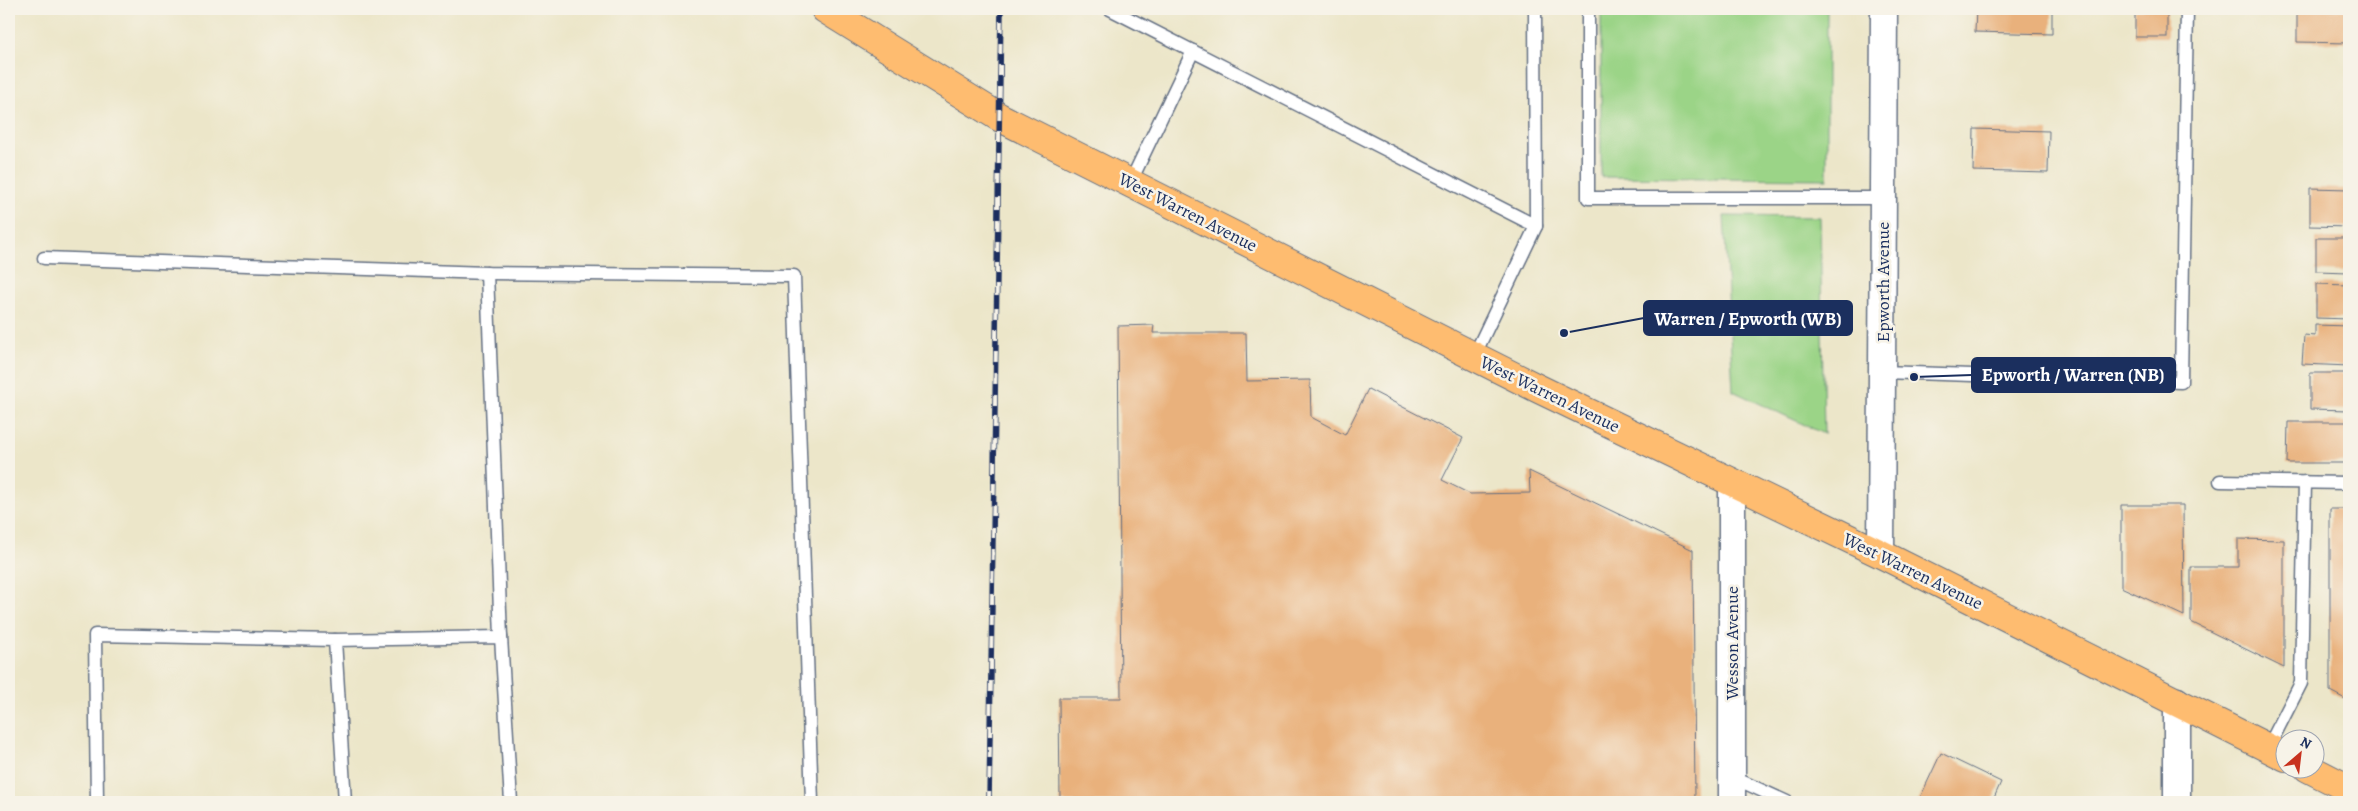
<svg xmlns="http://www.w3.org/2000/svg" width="2358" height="811" font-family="Alegreya,serif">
<rect width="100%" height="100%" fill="#f7f3e8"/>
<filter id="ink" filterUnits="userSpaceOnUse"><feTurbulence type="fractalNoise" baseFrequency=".02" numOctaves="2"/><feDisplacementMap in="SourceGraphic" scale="10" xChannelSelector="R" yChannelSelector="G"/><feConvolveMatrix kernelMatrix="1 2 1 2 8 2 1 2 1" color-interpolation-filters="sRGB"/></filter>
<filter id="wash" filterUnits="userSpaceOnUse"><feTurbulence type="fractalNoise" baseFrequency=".0096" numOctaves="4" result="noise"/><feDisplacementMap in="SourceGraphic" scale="20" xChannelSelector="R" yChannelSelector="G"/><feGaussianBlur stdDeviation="1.12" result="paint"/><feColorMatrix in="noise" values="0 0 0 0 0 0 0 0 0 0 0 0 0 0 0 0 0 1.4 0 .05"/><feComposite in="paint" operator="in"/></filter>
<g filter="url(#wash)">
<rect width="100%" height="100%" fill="#ece6c9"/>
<g fill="#9bd487" stroke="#5b8272">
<path d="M 1601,9 L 1827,9 L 1827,179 L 1601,177 Z"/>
<path d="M 1724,216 L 1820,217 L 1824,434 L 1733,391 Z"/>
</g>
<g id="blocks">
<g fill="#e9b17c">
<path d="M 1976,9 L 2052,9 L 2052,34 L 1975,32 Z"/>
<rect x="2135" y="9" width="32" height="28"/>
<path d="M 2297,9 L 2349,9 L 2349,43 L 2297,42 Z"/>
<path d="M 1974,129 L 2049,131 L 2048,173 L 1973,171 Z"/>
<path d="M 2310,188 L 2349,189 L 2349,227 L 2310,226 Z"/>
<path d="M 2316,238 L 2349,238 L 2349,272 L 2316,271 Z"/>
<path d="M 2316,284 L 2349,285 L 2349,319 L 2316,318 Z"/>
<path d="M 1154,325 L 1153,333 L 1246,333 L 1247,381 L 1310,380 L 1311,417 L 1345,435 L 1368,389 L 1463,438 L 1442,480 L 1470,494 L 1530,493 L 1529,471 L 1693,550 L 1695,802 L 1060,802 L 1059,698 L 1121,698 L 1118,326 Z"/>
<path d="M 2315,325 L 2349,326 L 2349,366 L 2302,364 L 2304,335 L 2315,336 Z"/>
<path d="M 2310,373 L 2349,373 L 2349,410 L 2310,409 Z"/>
<path d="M 2288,422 L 2349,422 L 2349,463 L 2287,463 Z"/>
<path d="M 2121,505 L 2183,505 L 2184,616 L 2121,587 Z"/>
<path d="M 2330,509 L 2349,509 L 2349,701 L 2330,691 Z"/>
<path d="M 2238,539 L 2284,540 L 2284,668 L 2191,622 L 2191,567 L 2238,567 Z"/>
<path d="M 1941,753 L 2001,782 L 1994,798 L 2004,802 L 1918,802 Z"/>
</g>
</g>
</g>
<g filter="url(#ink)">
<use href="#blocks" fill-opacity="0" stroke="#646f83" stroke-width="1"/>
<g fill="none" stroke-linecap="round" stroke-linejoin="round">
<g stroke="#646f83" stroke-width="15">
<g id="service">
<path d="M 1110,9 L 1536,226"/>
<path d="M 1588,9 L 1588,198 L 1883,198"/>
<path d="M 1130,183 L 1193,51"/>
<path d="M 44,258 L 487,273 L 794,276 L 812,802"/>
<path d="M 487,273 L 501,637"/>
<path d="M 1474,356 L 1536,226 L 1535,9"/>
<path d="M 1882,372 L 2181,382 L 2187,9"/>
<path d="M 2220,481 L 2349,483"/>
<path d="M 335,640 L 501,637 L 511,802"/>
<path d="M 2268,748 L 2301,683 L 2305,482"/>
<path d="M 1732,777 L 1787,802"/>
<path d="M 97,802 L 95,635 L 335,640 L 345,802"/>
</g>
</g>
<g stroke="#646f83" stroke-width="29">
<g id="minor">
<path d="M 1732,484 L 1732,802"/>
<path d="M 1881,554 L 1884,9"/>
<path d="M 2177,701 L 2177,802"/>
</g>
</g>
<g stroke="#646f83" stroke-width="30">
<g id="primary">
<path d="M 825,9 L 999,117 L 1537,388 L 1881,554 L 2286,757"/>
<path d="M 2308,768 L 2349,789"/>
</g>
</g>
<use href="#service" stroke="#fff" stroke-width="12"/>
<use href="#minor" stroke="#fff" stroke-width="26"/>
<use href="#primary" stroke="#febc70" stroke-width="28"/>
<g stroke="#1b2f5e" stroke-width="5.5">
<path id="rail" d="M 989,802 L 1001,9"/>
</g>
<use href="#rail" stroke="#f7f3e8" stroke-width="4" stroke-dasharray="11" stroke-linecap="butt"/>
</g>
</g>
<g text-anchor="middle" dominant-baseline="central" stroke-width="5" stroke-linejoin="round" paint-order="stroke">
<g font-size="18" fill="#1b2f5e" stroke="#f7f3e8">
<text transform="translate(1188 212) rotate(27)">West Warren Avenue</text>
<text transform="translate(1883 282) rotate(-90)">Epworth Avenue</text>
<text transform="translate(1550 394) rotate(26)">West Warren Avenue</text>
<text transform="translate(1913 571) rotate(26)">West Warren Avenue</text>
<text transform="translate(1732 643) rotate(-90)">Wesson Avenue</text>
</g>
</g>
<path fill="none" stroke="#1b2f5e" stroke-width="2" d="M1564 333L1644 318M1914 377L1972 375"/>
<g fill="#1b2f5e" stroke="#f7f3e8" stroke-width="2">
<circle cx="1564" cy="333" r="5"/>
<circle cx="1914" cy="377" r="5"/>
</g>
<g fill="#1b2f5e" stroke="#1b2f5e" stroke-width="2">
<rect x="1644" y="301" width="208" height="34" rx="5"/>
<rect x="1972" y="358" width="203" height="34" rx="5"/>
</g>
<g font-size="19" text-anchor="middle" font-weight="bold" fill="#fff">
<text x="1748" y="325">Warren / Epworth (WB)</text>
<text x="2073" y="381">Epworth / Warren (NB)</text>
</g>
<rect width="2358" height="811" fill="none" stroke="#f7f3e8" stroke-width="30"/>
<g transform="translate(2300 754) rotate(28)"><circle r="24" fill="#f7f3e8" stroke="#9fa5b1"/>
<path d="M0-4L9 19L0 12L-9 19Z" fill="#c8321e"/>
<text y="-8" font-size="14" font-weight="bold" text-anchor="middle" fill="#1b2f5e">N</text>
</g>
</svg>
